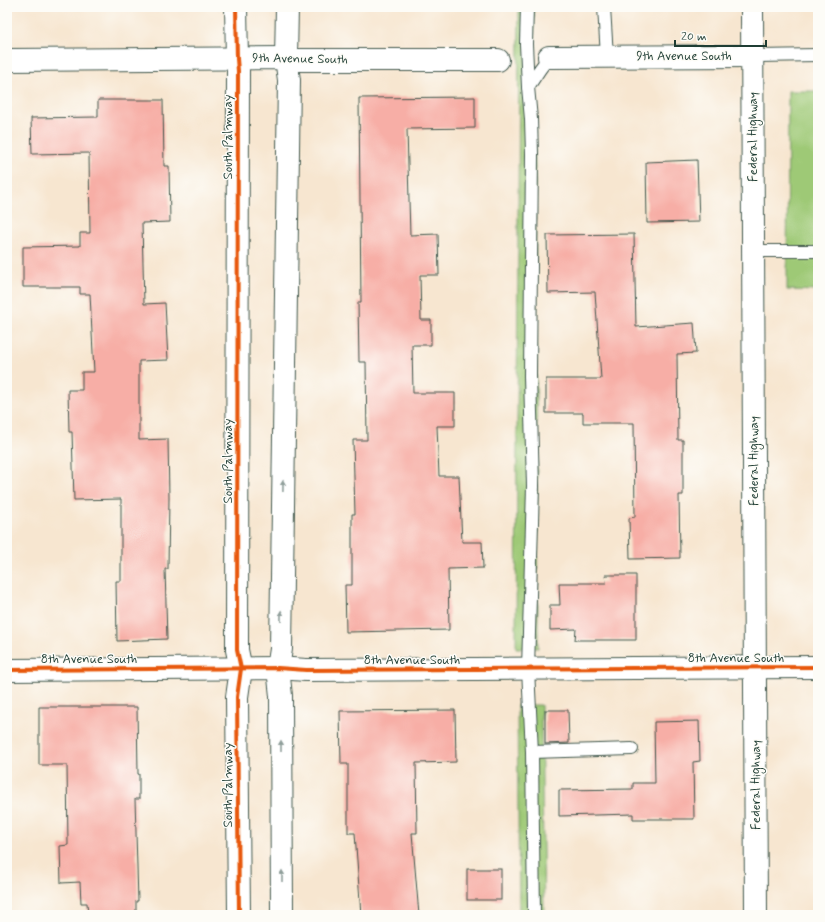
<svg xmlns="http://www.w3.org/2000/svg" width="825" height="922" font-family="Mynerve,sans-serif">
<rect width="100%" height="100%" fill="#fdfcf7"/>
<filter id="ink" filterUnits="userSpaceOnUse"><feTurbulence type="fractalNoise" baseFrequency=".025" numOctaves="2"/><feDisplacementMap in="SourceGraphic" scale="8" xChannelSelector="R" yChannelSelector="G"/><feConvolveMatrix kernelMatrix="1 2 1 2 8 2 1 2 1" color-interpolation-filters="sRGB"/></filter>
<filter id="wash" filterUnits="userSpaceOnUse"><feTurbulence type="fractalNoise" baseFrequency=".012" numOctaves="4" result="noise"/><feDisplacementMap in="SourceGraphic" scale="16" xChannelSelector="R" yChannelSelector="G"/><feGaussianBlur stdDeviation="0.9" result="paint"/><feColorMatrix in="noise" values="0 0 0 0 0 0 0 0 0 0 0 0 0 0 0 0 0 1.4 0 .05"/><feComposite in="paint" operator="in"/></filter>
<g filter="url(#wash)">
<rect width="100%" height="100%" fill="#f7e6d0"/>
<g fill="#9ec976" stroke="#5e8355">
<path d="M 519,7 L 534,7 L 538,648 L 516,648 Z"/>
<path d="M 788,91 L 818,91 L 818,291 L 787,290 Z"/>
<path d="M 517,705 L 541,705 L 544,915 L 519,915 Z"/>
</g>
<g id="blocks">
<g fill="#f7aea6">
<path d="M 475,97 L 475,128 L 407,129 L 410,235 L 438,234 L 439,275 L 420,275 L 421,320 L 431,320 L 431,345 L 412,345 L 413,393 L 455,393 L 455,426 L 437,426 L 439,476 L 459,476 L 462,542 L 482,542 L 483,568 L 448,569 L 449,630 L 346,632 L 345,585 L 352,585 L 352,514 L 355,514 L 353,440 L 367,440 L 366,362 L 359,362 L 358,302 L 361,302 L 359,98 Z"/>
<path d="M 98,100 L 163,100 L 164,166 L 169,166 L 170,222 L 142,223 L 144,304 L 165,303 L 168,360 L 139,361 L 139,440 L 168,439 L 169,498 L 168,569 L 165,569 L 167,639 L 117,641 L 116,581 L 121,581 L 121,499 L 74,500 L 72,432 L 69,432 L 68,390 L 82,390 L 82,372 L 94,372 L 90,294 L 80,294 L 80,287 L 23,287 L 23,247 L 80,246 L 80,233 L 90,233 L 89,153 L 32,154 L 31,118 L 98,117 Z"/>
<path d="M 697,160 L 699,222 L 647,223 L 646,162 Z"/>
<path d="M 634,234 L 636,327 L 694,323 L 696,353 L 677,354 L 678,440 L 683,440 L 683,495 L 679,495 L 680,558 L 630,559 L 629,518 L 635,517 L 634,423 L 583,423 L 583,413 L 546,413 L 546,379 L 601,379 L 595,292 L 548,293 L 547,235 Z"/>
<path d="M 605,575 L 636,575 L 636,640 L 575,640 L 576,629 L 550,630 L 550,605 L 560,605 L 559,583 L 606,583 Z"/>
<path d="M 39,707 L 137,707 L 138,774 L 139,774 L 139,799 L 135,799 L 138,901 L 136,901 L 136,915 L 88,915 L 87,903 L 81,903 L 80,882 L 61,883 L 60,846 L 68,845 L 67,765 L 39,765 Z"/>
<path d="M 455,710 L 456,762 L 416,763 L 417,833 L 412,833 L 419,915 L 361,915 L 355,833 L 348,833 L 348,764 L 341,764 L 340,711 Z"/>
<path d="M 545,710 L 568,710 L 569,743 L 545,744 Z"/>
<path d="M 699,721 L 700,761 L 693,762 L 694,819 L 633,819 L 633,814 L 559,816 L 559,790 L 633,789 L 633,783 L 655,783 L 654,722 Z"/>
<rect x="467" y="869" width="34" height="31"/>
</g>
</g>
</g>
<g filter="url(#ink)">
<use href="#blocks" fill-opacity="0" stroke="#3f564b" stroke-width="1"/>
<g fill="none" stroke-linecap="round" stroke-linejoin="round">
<g stroke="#3f564b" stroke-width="14">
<g id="lane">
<path d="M 527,7 L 526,44 L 528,87"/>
<path d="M 604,7 L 607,57"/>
<path d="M 753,56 L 818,55"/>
<path d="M 549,57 L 540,69 L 528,87 L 531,119 L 532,154 L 530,376 L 533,486 L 528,669 L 532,752 L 632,749"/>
<path d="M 753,251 L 818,251"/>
<path d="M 532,752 L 534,915"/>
</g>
</g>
<g stroke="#3f564b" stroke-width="24">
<g id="street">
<path d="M 236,7 L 237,59 L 238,71 L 237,650 L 241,669 L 237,697 L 239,915"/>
<path d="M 549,57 L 753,56"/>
<path d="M 7,60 L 286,58 L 298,60 L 498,60"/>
<path d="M 7,670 L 278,668 L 306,670 L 818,667"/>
<path d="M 282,915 L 281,696 L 278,668 L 281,649 L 289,80 L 286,58 L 287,7"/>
</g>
</g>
<g stroke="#3f564b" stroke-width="24">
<path id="secondary" d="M 752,7 L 756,915"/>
</g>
<use href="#lane" stroke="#fff" stroke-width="12"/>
<use href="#street" stroke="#fff" stroke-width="22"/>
<use href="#secondary" stroke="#fff" stroke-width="22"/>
<g stroke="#fdfcf7" stroke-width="6">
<g id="cycleway">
<path d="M 236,7 L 237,59 L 238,71 L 237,650 L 241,669 L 237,697 L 239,915"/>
<path d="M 7,670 L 278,668 L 306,670 L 818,667"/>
</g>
</g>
<use href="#cycleway" stroke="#e8590c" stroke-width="4"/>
</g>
<defs><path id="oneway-solid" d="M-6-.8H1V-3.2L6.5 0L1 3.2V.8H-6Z"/></defs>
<g fill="#8f9e9a">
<use href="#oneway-solid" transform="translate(283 486) rotate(-89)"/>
<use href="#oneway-solid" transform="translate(281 616) rotate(-89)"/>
<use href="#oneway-solid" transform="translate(281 746) rotate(-90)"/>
<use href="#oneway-solid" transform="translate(282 876) rotate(-90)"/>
</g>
</g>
<g text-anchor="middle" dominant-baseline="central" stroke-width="3" stroke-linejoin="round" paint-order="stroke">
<g font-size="13" fill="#1f3d34" stroke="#fdfcf7">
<text x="684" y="56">9th Avenue South</text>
<text transform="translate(300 59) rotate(1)">9th Avenue South</text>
<text transform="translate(228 137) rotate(-90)">South Palmway</text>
<text transform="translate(753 137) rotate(-90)">Federal Highway</text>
<text transform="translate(228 461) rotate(-90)">South Palmway</text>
<text transform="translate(754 461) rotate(-90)">Federal Highway</text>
<text x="736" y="658">8th Avenue South</text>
<text x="89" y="659">8th Avenue South</text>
<text x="412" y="660">8th Avenue South</text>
<text transform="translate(228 785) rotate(-90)">South Palmway</text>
<text transform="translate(756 785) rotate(-90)">Federal Highway</text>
</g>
</g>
<rect width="825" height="922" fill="none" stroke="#fdfcf7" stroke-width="24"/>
<path d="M675 40v6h91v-6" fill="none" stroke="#1f3d34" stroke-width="2"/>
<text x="681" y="40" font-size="12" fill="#1f3d34" stroke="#fdfcf7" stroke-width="3" paint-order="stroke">20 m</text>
</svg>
